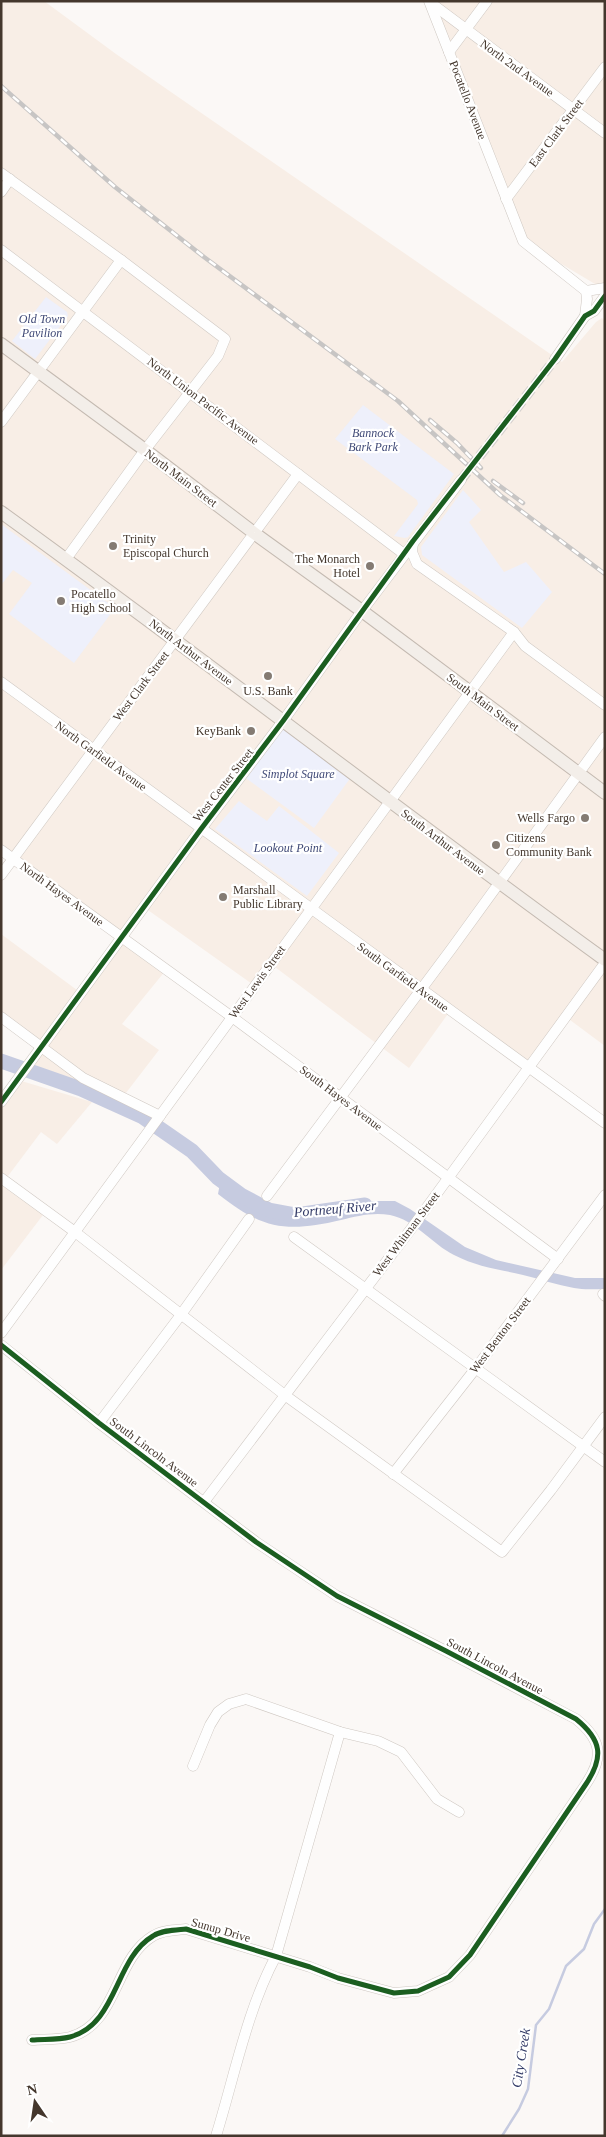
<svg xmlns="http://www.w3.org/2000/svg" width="606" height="2137" font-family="'Times New Roman',serif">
<rect width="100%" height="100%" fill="#fbf8f6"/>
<g fill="#f8eee6">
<path d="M 1,1 L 44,1 L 116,54 L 562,362 L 596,322 L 602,318 L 605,321 L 605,1046 L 566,1017 L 529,1068 L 450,1011 L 409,1068 L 271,964 L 255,986 L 145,908 L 123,939 L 166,970 L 122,1024 L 159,1050 L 119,1102 L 30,1063 L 42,1047 L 1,1017 L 1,934 L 81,993 L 122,939 L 1,850 Z"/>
<path d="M 429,1 L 605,1 L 605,292 L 595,284 L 523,241 Z"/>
<path d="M 18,1080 L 92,1102 L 57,1144 L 41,1132 L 5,1180 L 46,1211 L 1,1270 L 1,1102 Z"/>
</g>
<g fill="#eef0fb">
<path d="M 46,297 L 67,312 L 68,316 L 35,359 L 12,341 Z"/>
<path d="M 363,405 L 454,474 L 408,537 L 405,538 L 394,536 L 418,504 L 417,500 L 335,439 Z"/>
<path d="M 463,490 L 481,510 L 469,522 L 504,572 L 526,562 L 552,592 L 522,628 L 422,555 L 421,547 Z"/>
<path d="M 1,524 L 115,608 L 74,663 L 9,614 L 32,583 L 13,570 L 1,585 Z"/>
<path d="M 283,721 L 354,773 L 314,828 L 243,776 Z"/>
<path d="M 239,801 L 267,821 L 279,806 L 339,853 L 307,896 L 215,829 Z"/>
</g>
<path fill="#c6cbe0" d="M 221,1178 L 254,1208 L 291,1219 L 324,1217 L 354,1204 L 369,1201 L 395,1201 L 410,1209 L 465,1247 L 496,1260 L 575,1278 L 605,1278 L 605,1289 C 595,1289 584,1290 574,1288 C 557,1285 540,1279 523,1275 C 498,1269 477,1267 454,1255 C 432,1244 415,1220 390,1215 C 373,1212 357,1216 341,1220 C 286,1233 262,1229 218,1194 Z"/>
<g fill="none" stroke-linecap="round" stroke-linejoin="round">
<path stroke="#c6cbe0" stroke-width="2.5" d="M 502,2136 L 519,2109 L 528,2089 L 536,2025 L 549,2009 L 566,1966 L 584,1949 L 594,1924 L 605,1909"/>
<path stroke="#c6cbe0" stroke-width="15" d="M 1,1061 L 81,1089 L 143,1117 L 192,1151 L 218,1178 L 241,1195 L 269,1210 L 296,1215 L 365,1205"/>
<path stroke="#d6d1ce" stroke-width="10" stroke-dasharray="10 5" stroke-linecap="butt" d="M 461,480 L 555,359"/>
<g stroke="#cfc8c2" stroke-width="11">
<g id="minor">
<path d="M 429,1 L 523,241 L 586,291 L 587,299 L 585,316"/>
<path d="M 431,3 L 605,133"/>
<path d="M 449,52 L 487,1"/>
<path d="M 1,173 L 121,260 L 225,339 L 218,356 L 145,450 L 66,559"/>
<path d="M 1,192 L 10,179"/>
<path d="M 506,199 L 605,67"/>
<path d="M 1,250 L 404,554"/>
<path d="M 586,291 L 605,288"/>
<path d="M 555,359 L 585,316 L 594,311 L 605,296"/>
<path d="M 1,422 L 121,260"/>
<path d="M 413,542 L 412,552 L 417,564 L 514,632 L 525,646 L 605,705"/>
<path d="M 1,682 L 605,1123"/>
<path d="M 1,850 L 232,1017 L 558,1259"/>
<path d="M 1,875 L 298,474"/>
<path d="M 1,1017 L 83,1078 L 160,1116"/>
<path d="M 1,1102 L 201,829 L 283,721 L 362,611 L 461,480"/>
<path d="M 1,1178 L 75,1232 L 286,1396 L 502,1552 L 551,1490 L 605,1417"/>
<path d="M 267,1196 L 452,948 L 605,737"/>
<path d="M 294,1237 L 605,1462"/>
<path d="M 603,1294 L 605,1296"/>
<path d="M 1,1333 L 514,632"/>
<path d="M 1,1345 L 99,1423 L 256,1542 L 337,1596 L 446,1651 L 576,1719 C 602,1740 604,1757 586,1784 L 470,1955 L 449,1977 L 418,1991 L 394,1993 L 338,1978 L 310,1967 L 186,1929 C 175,1930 162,1930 153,1936 C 114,1959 118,2024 70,2037 C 58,2040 44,2039 32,2040"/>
<path d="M 99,1423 L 180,1316 L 249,1219"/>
<path d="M 393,1474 L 476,1368 L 605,1195"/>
<path d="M 204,1502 L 411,1229 L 605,963"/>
<path d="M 193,1766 L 210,1725 L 218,1712 L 229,1704 L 246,1699 L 340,1732 L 378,1741 L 401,1752 L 437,1799 L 459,1812"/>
<path d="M 216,2136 C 234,2078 247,2010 276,1956 L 340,1732"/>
</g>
</g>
<g stroke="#c4bab1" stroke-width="14">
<g id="major">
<path d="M 1,344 L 145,450 L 254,533 L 362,611 L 605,793"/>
<path d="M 1,512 C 204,659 402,813 605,960"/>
</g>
</g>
<use href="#minor" stroke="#fefefe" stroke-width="10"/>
<use href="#major" stroke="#f3eee9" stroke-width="12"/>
<g stroke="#c7c5c4" stroke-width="4.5">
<g id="rail">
<path d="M 1,86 L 115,187 L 204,257 L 398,401 L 500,495 L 605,574"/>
<path d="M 430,420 L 457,443 L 481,468"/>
<path d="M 493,481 L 523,503"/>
</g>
</g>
<use href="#rail" stroke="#fff" stroke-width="2.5" stroke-dasharray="8" stroke-linecap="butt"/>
<g stroke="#fff" stroke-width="8">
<g id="cycleway">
<path d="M 1,1102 L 201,829 L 283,721 L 413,541 L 555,359 L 585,316 L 594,311 L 605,296"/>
<path d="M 1,1345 L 99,1423 L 256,1542 L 337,1596 L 446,1651 L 576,1719 C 602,1740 604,1757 586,1784 L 470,1955 L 449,1977 L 418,1991 L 394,1993 L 338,1978 L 310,1967 L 186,1929 C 175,1930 162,1930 153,1936 C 114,1959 118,2024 70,2037 C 58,2040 44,2039 32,2040"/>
</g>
</g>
<use href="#cycleway" stroke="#1b5e20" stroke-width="5"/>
</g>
<g fill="#847b73" stroke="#fff" stroke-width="2">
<circle cx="113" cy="546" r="5"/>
<circle cx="370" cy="566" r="5"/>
<circle cx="61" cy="601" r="5"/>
<circle cx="268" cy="676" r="5"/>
<circle cx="251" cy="731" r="5"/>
<circle cx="585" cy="818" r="5"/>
<circle cx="496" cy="845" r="5"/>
<circle cx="223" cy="897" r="5"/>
</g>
<g text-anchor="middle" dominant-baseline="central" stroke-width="4.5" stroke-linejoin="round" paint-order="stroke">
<g font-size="12" fill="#44372d" stroke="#fff">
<text transform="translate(517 68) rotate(36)">North 2nd Avenue</text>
<text transform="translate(468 100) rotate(69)">Pocatello Avenue</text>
<text transform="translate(556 133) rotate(-53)">East Clark Street</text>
<text transform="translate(203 401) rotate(37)">North Union Pacific Avenue</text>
<text transform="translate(181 478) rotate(37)">North Main Street</text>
<text transform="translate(191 652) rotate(37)">North Arthur Avenue</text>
<text transform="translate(141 686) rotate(-53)">West Clark Street</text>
<text transform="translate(483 702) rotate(37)">South Main Street</text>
<text transform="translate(101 756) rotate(36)">North Garfield Avenue</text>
<text transform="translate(223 785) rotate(-52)">West Center Street</text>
<text transform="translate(443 842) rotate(37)">South Arthur Avenue</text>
<text transform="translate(62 894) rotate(36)">North Hayes Avenue</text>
<text transform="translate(403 977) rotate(36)">South Garfield Avenue</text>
<text transform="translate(257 982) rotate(-54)">West Lewis Street</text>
<text transform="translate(341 1098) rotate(37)">South Hayes Avenue</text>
<text transform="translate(406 1234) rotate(-53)">West Whitman Street</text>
<text transform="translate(500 1335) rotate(-53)">West Benton Street</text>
<text transform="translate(154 1452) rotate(37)">South Lincoln Avenue</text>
<text transform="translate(495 1666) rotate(28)">South Lincoln Avenue</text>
<text transform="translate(221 1930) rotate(16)">Sunup Drive</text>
</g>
<g font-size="12" font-style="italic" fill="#404a77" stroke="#fff">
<text x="42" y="319">Old Town<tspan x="42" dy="14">Pavilion</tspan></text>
<text x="373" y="433">Bannock<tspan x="373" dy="14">Bark Park</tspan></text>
<text x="298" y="774">Simplot Square</text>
<text x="288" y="848">Lookout Point</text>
</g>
<g font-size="12" fill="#44372d" stroke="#fff" text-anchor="start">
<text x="123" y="539">Trinity<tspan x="123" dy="14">Episcopal Church</tspan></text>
<text x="360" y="559" text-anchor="end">The Monarch<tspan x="360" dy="14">Hotel</tspan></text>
<text x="71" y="594">Pocatello<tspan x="71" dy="14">High School</tspan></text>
<text x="268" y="691" text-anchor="middle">U.S. Bank</text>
<text x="241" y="731" text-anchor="end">KeyBank</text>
<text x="575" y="818" text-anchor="end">Wells Fargo</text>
<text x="506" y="838">Citizens<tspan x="506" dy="14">Community Bank</tspan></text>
<text x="233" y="890">Marshall<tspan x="233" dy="14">Public Library</tspan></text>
</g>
<g font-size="14" font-style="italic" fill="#323a66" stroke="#fff">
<text transform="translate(335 1209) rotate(-5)">Portneuf River</text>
<text transform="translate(521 2058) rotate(-81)">City Creek</text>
</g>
</g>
<rect width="606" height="2137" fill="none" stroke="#44372d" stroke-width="5"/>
<g transform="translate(35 2102) rotate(347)" stroke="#ffffff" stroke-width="4" paint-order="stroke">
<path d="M0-4L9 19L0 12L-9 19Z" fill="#44372d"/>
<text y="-8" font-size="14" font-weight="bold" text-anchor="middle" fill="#44372d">N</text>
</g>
</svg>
